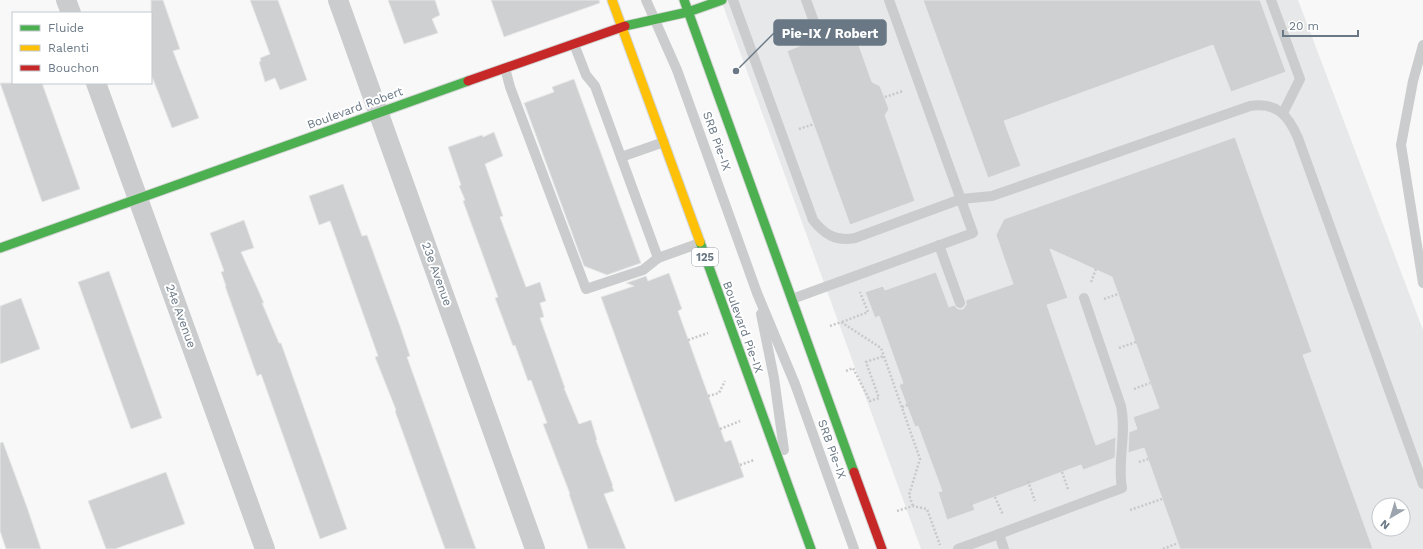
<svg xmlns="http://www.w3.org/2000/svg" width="1423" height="549" font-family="'Work Sans',sans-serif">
<rect width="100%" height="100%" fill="#f8f8f8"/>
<path fill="#e7e8e9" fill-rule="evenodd" d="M 721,0 L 1298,0 L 1423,330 L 1423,549 L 921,549 ZM 1379,505 L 1403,505 L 1403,529 L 1379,529 Z"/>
<g fill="#ced0d1" stroke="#e8e8e8">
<path d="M 151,0 L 163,0 L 180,49 L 173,51 L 199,118 L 172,128 L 151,74 Z"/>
<path d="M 250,0 L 278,0 L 307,80 L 280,90 L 275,78 L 265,82 L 259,62 L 261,61 L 260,58 L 270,54 Z"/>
<path d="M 388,0 L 435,0 L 440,15 L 432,19 L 438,33 L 404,44 Z"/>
<path d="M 491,0 L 599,0 L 600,3 L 504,37 Z"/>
<path d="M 923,0 L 1260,0 L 1286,72 L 1231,92 L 1213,45 L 1004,121 L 1021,166 L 988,178 Z"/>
<path d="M 852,26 L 872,82 L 880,86 L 889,109 L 885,115 L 915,201 L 850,225 L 787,51 L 814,40 L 816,43 L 822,44 L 825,42 L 826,36 Z"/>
<path d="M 574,79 L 641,263 L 607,275 L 584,266 L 524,103 L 554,92 L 552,87 Z"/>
<path d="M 0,83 L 42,83 L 80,189 L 42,202 Z"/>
<path d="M 494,132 L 503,156 L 485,164 L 503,216 L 500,217 L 526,287 L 540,282 L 546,301 L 540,303 L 544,317 L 540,318 L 565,388 L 564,388 L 579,424 L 591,420 L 597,440 L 596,440 L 613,486 L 612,486 L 614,491 L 604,494 L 626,549 L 588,549 L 569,494 L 570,494 L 543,424 L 547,423 L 531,380 L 528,381 L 515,345 L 513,346 L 495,298 L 498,297 L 463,201 L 465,200 L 459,186 L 461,185 L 448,147 L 482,135 L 483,137 Z"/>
<path d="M 1235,137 L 1312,352 L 1303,355 L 1373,549 L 1180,549 L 1144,448 L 1128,453 L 1129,432 L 1137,429 L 1133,417 L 1159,408 L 1112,277 L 1050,249 L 1068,298 L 1047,305 L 1096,445 L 1116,437 L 1115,458 L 1083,470 L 1081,465 L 1019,488 L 973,505 L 975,510 L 947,520 L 938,492 L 942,491 L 918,426 L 915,427 L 899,385 L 903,383 L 879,316 L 875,318 L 865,292 L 883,286 L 885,290 L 936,272 L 949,307 L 954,305 L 958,309 L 963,309 L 966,305 L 966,300 L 1013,284 L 996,235 L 1004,219 Z"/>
<path d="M 343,184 L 362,236 L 367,235 L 400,326 L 410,356 L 407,357 L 476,549 L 445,549 L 395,411 L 396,410 L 375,357 L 378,356 L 330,221 L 319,225 L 309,196 Z"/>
<path d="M 244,220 L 254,248 L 241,252 L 264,303 L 262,303 L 279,343 L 281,343 L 347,529 L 320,539 L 261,374 L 257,376 L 225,286 L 226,286 L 221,272 L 224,271 L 210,233 Z"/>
<path d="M 109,271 L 162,418 L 131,429 L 78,282 Z"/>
<path d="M 669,273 L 682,309 L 678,311 L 725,442 L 731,440 L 744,477 L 675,502 L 601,297 L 634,286 L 626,283 L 646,276 L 648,281 Z"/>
<path d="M 21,298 L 40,349 L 0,364 L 0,306 Z"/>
<path d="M 3,442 L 28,510 L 41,549 L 6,549 L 0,531 L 0,443 Z"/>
<path d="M 166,472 L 185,524 L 115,549 L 106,549 L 88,501 Z"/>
</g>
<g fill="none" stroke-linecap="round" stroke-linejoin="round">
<g stroke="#d4d5d6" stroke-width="11">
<g id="fast">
<path d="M 684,0 L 854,472"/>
<path d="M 625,26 L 688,12 L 722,0"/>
<path d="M 700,242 L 811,549"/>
<path d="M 0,248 L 468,81"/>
</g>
</g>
<g stroke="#d4d5d6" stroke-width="11">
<path id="slow" d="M 612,0 L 700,242"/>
</g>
<g stroke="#d4d5d6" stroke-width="11">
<g id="jam">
<path d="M 468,81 L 625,26"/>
<path d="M 854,472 L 882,549"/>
</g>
</g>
<g stroke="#c8c9ca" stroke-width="2.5" stroke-dasharray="2 2" stroke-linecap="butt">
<path d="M 885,97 L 903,91"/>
<path d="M 799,129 L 814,124"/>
<path d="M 1091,282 L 1096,269"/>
<path d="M 1104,299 L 1118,294"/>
<path d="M 842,322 L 868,312 L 860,292"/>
<path d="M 830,326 L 841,322 L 881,348 L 920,459 L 909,495 L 913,506"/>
<path d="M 688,340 L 708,333"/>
<path d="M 1119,348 L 1136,342"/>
<path d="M 846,371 L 853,368 L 870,401 L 879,398 L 866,362 L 884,356"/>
<path d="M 1134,389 L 1150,383"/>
<path d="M 708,396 L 719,393 L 725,381"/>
<path d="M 902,407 L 910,404"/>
<path d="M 720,429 L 740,421"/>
<path d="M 1139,462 L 1148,459"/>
<path d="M 740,465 L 754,460"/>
<path d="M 1062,472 L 1068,489"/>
<path d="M 1028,481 L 1035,501"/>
<path d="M 995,497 L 1003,515"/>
<path d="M 1130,510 L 1162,499"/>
<path d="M 897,511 L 913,506 L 927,509 L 940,545"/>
<path d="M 1163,549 L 1178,543"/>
</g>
<g stroke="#cbcccd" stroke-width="10">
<path d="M 646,0 L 677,70 L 757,293 L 795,384 L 854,549"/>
<path d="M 733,0 L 813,220 C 824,234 836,242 855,238 L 961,199 L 992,196 L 1250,106 C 1277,102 1288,115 1298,138 L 1423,484"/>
<path d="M 806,0 L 820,38"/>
<path d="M 1271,0 L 1300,79 L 1283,113"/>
<path d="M 574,44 L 586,75 L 595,86 L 658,258 L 700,243"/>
<path d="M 1423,45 L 1413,81 L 1401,145 L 1423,283"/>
<path d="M 505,68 L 510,87 L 586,289 L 643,270 L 658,258"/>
<path d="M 621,157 L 664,142"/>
<path d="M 939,245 L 960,303"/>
<path d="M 792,299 L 973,233 L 889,0"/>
<path d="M 761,314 L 774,378 L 784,450"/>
<path d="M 999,534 L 1122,488 C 1117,461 1127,434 1121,406 L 1084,298"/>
<path d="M 958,549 L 999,534 L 1004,549"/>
</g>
<g stroke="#cbcccd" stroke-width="20">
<path d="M 66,0 L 71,13"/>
<path d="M 338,0 L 535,549"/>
<path d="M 96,83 L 265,549"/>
</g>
<use href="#fast" stroke="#4caf50" stroke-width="9"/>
<use href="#slow" stroke="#ffc107" stroke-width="9"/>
<use href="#jam" stroke="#c62828" stroke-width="9"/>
</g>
<g text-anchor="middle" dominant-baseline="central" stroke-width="4" stroke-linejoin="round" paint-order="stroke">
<rect fill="#fff" stroke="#97a0aa" stroke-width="1" x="692" y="248" width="26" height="18" rx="3"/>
<g font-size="11" font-weight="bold" fill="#6a7885">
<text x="705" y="257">125</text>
</g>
<g font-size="12" fill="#6a7885" stroke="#fff">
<text transform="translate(355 108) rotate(-20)">Boulevard Robert</text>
<text transform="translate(717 141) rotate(70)">SRB Pie-IX</text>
<text transform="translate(437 274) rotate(70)">23e Avenue</text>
<text transform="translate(181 316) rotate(70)">24e Avenue</text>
<text transform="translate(743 327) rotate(70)">Boulevard Pie-IX</text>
<text transform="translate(832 449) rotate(70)">SRB Pie-IX</text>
</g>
</g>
<path fill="none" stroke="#6a7885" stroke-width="1.5" d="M736 71L774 33"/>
<circle fill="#6a7885" stroke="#fff" stroke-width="1.5" cx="736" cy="71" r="4"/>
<rect fill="#6a7885" stroke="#6a7885" stroke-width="1.5" x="774" y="20" width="112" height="25" rx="4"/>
<g font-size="13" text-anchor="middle" font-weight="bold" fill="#fff">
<text x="830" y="38">Pie-IX / Robert</text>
</g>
<rect x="12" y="12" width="140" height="72" fill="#ffffff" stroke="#c3c9ce"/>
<rect x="20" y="25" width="20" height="6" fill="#4caf50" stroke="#c3c9ce"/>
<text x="48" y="32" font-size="12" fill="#6a7885">Fluide</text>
<rect x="20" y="45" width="20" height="6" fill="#ffc107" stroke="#c3c9ce"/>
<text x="48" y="52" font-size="12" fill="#6a7885">Ralenti</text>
<rect x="20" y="65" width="20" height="6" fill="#c62828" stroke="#c3c9ce"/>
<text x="48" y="72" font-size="12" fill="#6a7885">Bouchon</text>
<g transform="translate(1391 517) rotate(218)"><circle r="19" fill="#ffffff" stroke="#c3c9ce"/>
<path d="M0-3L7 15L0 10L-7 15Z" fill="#9ca5ad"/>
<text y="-6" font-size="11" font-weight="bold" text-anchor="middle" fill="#6a7885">N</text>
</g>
<path d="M1283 30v6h75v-6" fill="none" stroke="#6a7885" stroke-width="2"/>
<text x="1289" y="30" font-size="12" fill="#6a7885" stroke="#ffffff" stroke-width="3" paint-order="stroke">20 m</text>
</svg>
